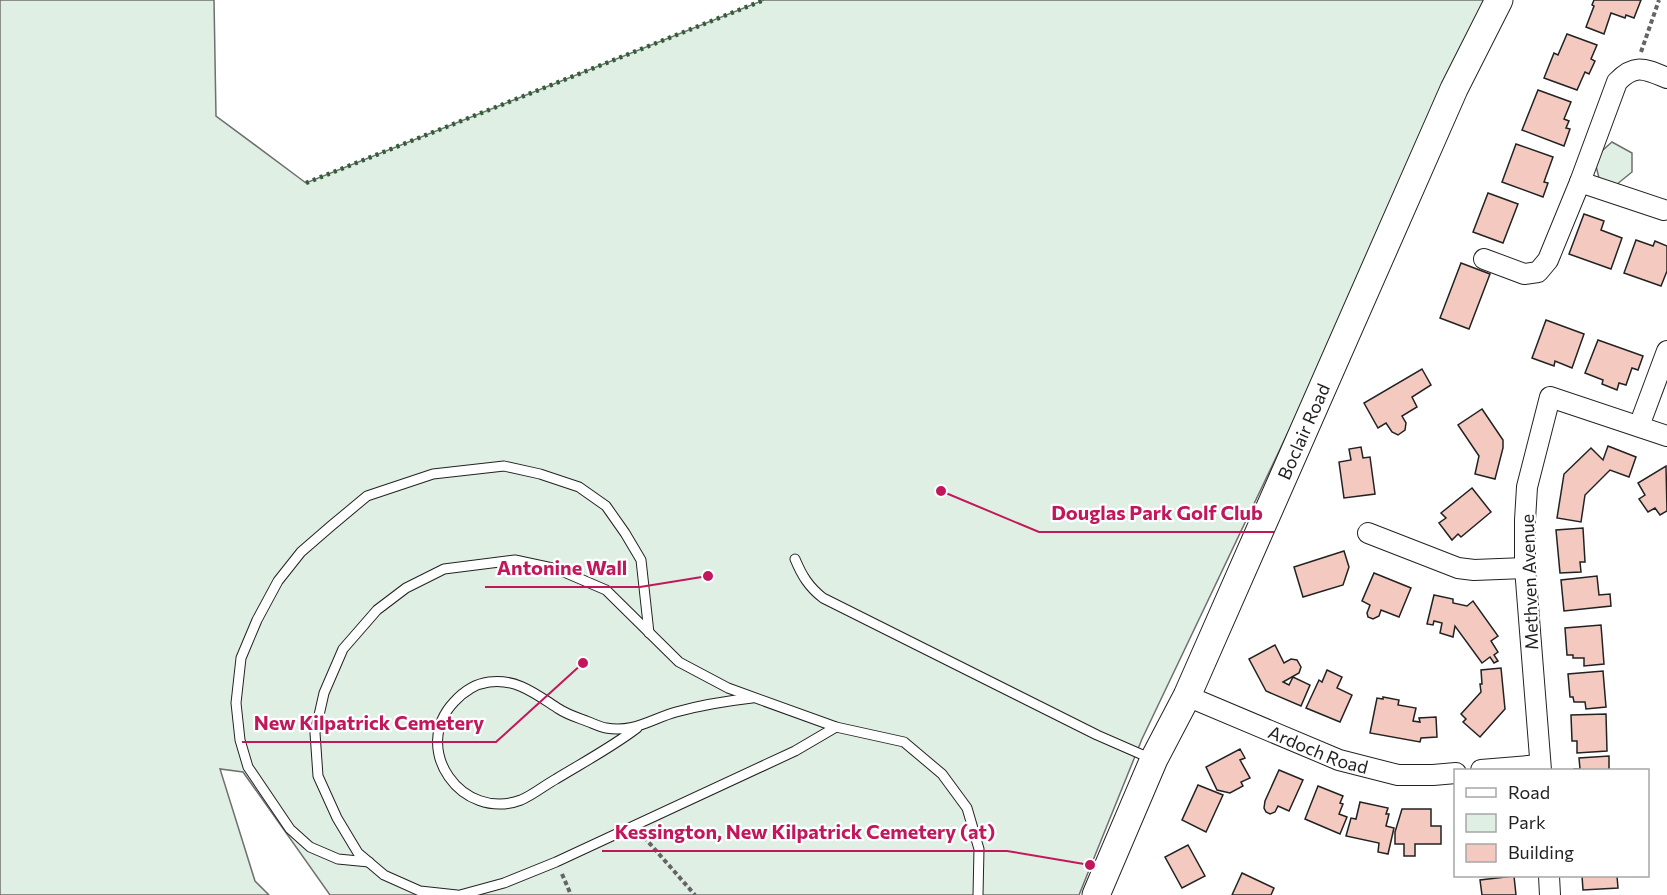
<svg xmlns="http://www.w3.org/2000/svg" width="1667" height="895" font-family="Commissioner,sans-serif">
<rect width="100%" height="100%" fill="#fff"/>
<g fill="#e0efe3" stroke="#6f6f6f" stroke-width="1.5">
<path d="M 0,0 L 214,0 L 216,116 L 306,183 L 764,0 L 1487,0 L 1352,298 L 1142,739 L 1079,895 L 330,895 L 243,772 L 220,769 L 255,881 L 269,895 L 0,895 Z"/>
<path d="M 1612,142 L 1632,153 L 1632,172 L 1616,185 L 1599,178 L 1594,158 Z"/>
</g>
<g fill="#f3c9c0" stroke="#222" stroke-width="1.5">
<path d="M 1594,0 L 1641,0 L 1634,18 L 1626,15 L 1625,18 L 1611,13 L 1604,34 L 1586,27 L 1594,6 L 1592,5 Z"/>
<path d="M 1567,34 L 1597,45 L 1591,59 L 1595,61 L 1589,74 L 1585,72 L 1577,90 L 1544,78 L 1554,53 L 1558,55 Z"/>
<path d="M 1538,90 L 1571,102 L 1564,119 L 1569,121 L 1566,128 L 1570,129 L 1564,146 L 1522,130 Z"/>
<path d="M 1516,144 L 1553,157 L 1544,182 L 1548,183 L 1543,197 L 1502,182 Z"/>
<path d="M 1488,193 L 1518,204 L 1503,243 L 1473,232 Z"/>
<path d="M 1584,214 L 1604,221 L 1601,230 L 1622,238 L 1611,269 L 1569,254 Z"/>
<path d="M 1636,240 L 1653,246 L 1655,241 L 1667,246 L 1667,271 L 1661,286 L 1624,273 Z"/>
<path d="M 1461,263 L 1490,274 L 1469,329 L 1440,318 Z"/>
<path d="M 1546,320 L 1584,334 L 1572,368 L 1555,361 L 1554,366 L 1532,358 Z"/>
<path d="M 1598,340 L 1643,356 L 1638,370 L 1632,368 L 1626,385 L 1619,383 L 1617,390 L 1602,384 L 1603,380 L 1585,373 Z"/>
<path d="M 1422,369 L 1431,385 L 1412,397 L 1417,407 L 1402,416 L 1406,423 L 1405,430 L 1398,435 L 1392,432 L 1386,423 L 1378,428 L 1364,403 Z"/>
<path d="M 1482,409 L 1503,440 L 1503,448 L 1495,479 L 1475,474 L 1479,456 L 1458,425 Z"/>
<path d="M 1608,446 L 1636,457 L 1629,477 L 1610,470 L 1585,495 L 1581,522 L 1557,518 L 1564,474 L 1591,448 L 1603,460 Z"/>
<path d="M 1361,447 L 1363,458 L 1370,457 L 1375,494 L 1344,498 L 1339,462 L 1351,460 L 1349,449 Z"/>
<path d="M 1666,466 L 1667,511 L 1660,515 L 1655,508 L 1648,512 L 1639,499 L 1645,495 L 1638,483 Z"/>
<path d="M 1472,488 L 1491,512 L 1461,537 L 1458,534 L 1452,540 L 1439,523 L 1446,518 L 1441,513 Z"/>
<path d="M 1583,528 L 1585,562 L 1580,562 L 1581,572 L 1560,573 L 1556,530 Z"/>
<path d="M 1344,551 L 1349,567 L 1343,585 L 1303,597 L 1294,567 Z"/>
<path d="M 1374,573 L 1411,588 L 1399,617 L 1381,610 L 1379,616 L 1373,619 L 1368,617 L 1367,613 L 1370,605 L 1362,601 Z"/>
<path d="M 1597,576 L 1599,595 L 1610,594 L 1611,606 L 1564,611 L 1561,580 Z"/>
<path d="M 1434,595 L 1453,599 L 1453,603 L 1467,606 L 1473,601 L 1498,636 L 1491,641 L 1498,652 L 1494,655 L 1498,661 L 1494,663 L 1490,657 L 1482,663 L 1455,626 L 1453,637 L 1440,633 L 1442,623 L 1434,621 L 1433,625 L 1427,624 Z"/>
<path d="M 1601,625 L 1604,664 L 1584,666 L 1584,658 L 1573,658 L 1573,655 L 1567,655 L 1565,628 Z"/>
<path d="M 1275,645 L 1284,663 L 1291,659 L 1297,660 L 1301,667 L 1299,673 L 1283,682 L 1289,685 L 1293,677 L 1310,685 L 1301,706 L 1266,691 L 1249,659 Z"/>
<path d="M 1501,668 L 1505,709 L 1480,737 L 1463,722 L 1466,719 L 1461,714 L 1481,692 L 1480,684 L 1482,684 L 1481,670 Z"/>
<path d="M 1327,670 L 1342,677 L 1337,688 L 1352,695 L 1340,722 L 1306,708 L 1319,680 L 1322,682 Z"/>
<path d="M 1603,671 L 1606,707 L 1586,709 L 1585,702 L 1574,702 L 1573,697 L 1570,697 L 1568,674 Z"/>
<path d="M 1383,697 L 1399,700 L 1398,705 L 1416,708 L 1413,721 L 1420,722 L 1419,718 L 1436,717 L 1437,737 L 1421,738 L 1420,742 L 1370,733 L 1377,698 L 1383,699 Z"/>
<path d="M 1606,714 L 1607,751 L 1577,753 L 1577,741 L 1572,741 L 1571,715 Z"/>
<path d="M 1240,749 L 1245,758 L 1240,760 L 1250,778 L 1241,782 L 1243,786 L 1230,793 L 1217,790 L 1206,767 Z"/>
<path d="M 1609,756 L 1609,770 L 1574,770 L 1574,769 L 1580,769 L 1579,758 Z"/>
<path d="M 1279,770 L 1303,780 L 1289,811 L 1278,806 L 1275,812 L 1270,814 L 1266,812 L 1264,808 L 1265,801 Z"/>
<path d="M 1198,785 L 1223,795 L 1206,832 L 1182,820 Z"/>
<path d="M 1318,786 L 1343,796 L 1340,803 L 1343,804 L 1339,814 L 1347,817 L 1340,834 L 1305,819 Z"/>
<path d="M 1360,802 L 1388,808 L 1386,814 L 1389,814 L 1386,826 L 1394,828 L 1388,854 L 1378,852 L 1379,843 L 1346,836 L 1351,818 L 1356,819 Z"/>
<path d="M 1402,809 L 1431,809 L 1431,826 L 1441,826 L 1441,844 L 1415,844 L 1415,856 L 1404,856 L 1404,844 L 1395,844 L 1395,832 Z"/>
<path d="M 1188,845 L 1205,876 L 1182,888 L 1165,857 Z"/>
<path d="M 1242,873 L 1274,888 L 1271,895 L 1232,895 Z"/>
<path d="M 1514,876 L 1516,895 L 1482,895 L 1480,880 Z"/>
<path d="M 1582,876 L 1617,876 L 1618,888 L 1583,890 Z"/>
</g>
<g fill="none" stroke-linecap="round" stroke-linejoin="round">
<g stroke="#222" stroke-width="11">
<g id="lane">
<path d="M 795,559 C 802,576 809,587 823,598 L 1097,735 L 1152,759"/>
<path d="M 637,728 C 612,747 584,762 556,779 C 545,785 533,795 521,800 C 462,822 410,749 454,702 C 464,691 474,684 489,682 C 517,678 537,695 559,709 C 568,715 579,718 589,722 C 594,724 600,727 606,728 C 634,733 651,719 676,712 C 701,705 726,701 752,698"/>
<path d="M 369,862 L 338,859 L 310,847 L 290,829 L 248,767 L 240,740 L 236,703 L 241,658 L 257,620 L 278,581 L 301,552 L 331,526 L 367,496 L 433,474 L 504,466 L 540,474 L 579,487 L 606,506 L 625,533 L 641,560 L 649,633"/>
<path d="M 457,895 L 420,891 L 384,875 L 358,853 L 337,818 L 318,776 L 315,733 L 324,693 L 343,649 L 377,610 L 406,588 L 444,569 L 515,560 L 557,569 L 606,590 L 679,662 L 728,688 L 836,727 L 904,742 L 942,774 L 967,808 L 979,849 L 978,895"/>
<path d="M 460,895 L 504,883 L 556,862 L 795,751 L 836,727"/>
</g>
</g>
<g stroke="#222" stroke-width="22">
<g id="street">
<path d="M 1580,182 L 1664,210"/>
<path d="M 1484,259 L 1524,274 L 1538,272 L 1548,260 L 1580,182 L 1617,82 C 1635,63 1645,69 1667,78"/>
<path d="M 1639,426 L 1667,351"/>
<path d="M 1368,533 L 1458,568 L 1474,570 L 1525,568"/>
<path id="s1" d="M 1187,696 L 1339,760 L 1398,775 L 1433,775 L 1456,773"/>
<path d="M 1481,770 L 1540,765"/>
<path d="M 1541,770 L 1525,568 L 1525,520 L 1527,487 L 1550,397 L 1667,436"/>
<path d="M 1549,876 L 1550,895"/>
</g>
</g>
<g stroke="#222" stroke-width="29">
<g id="secondary">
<path id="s2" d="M 1096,895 L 1154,759 L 1187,696 L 1454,89 L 1499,0"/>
</g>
</g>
<g stroke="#646464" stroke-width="4" stroke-dasharray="4.5 3" stroke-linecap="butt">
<path d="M 1641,52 L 1659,0"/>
<path d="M 644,837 L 695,895"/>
<path d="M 562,874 L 571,895"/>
</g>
<use href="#lane" stroke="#fff" stroke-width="9"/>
<use href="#street" stroke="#fff" stroke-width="20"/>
<use href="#secondary" stroke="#fff" stroke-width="27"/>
<path stroke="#2f5e38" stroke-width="4.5" stroke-dasharray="3 4.5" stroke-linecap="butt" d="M 306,183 L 764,0"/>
</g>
<g text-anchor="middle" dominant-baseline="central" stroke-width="4.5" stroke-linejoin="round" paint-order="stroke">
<g font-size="18" fill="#222" stroke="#fff">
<text stroke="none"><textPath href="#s2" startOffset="508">Boclair Road</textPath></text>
<text transform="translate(1529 582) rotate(-92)">Methven Avenue</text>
<text stroke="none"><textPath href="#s1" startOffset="142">Ardoch Road</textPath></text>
</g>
</g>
<path fill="none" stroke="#c2185b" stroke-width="2" d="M941 491L1039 532H1274M708 576L640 587H485M583 663L496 742H242M1090 865L1007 851H602"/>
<g fill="#c2185b" stroke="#fff" stroke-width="2">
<circle cx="941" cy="491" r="6"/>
<circle cx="708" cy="576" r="6"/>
<circle cx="583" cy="663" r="6"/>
<circle cx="1090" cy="865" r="6"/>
</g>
<g font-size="20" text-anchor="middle" font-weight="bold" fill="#c2185b" stroke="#fff" stroke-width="4.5" stroke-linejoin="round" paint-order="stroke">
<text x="1157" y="520">Douglas Park Golf Club</text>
<text x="562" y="575">Antonine Wall</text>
<text x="369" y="730">New Kilpatrick Cemetery</text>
<text x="805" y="839">Kessington, New Kilpatrick Cemetery (at)</text>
</g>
<rect x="1454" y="769" width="195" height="108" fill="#ffffff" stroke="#a7a7a7" stroke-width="1.5"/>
<rect x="1466" y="788" width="30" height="9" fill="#ffffff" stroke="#a7a7a7" stroke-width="1.5"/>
<text x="1508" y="799" font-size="18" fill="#222222">Road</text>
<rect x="1466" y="814" width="30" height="18" fill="#e0efe3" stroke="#a7a7a7" stroke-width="1.5"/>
<text x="1508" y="829" font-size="18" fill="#222222">Park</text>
<rect x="1466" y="844" width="30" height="18" fill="#f3c9c0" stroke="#a7a7a7" stroke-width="1.5"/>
<text x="1508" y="859" font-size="18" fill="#222222">Building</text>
</svg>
